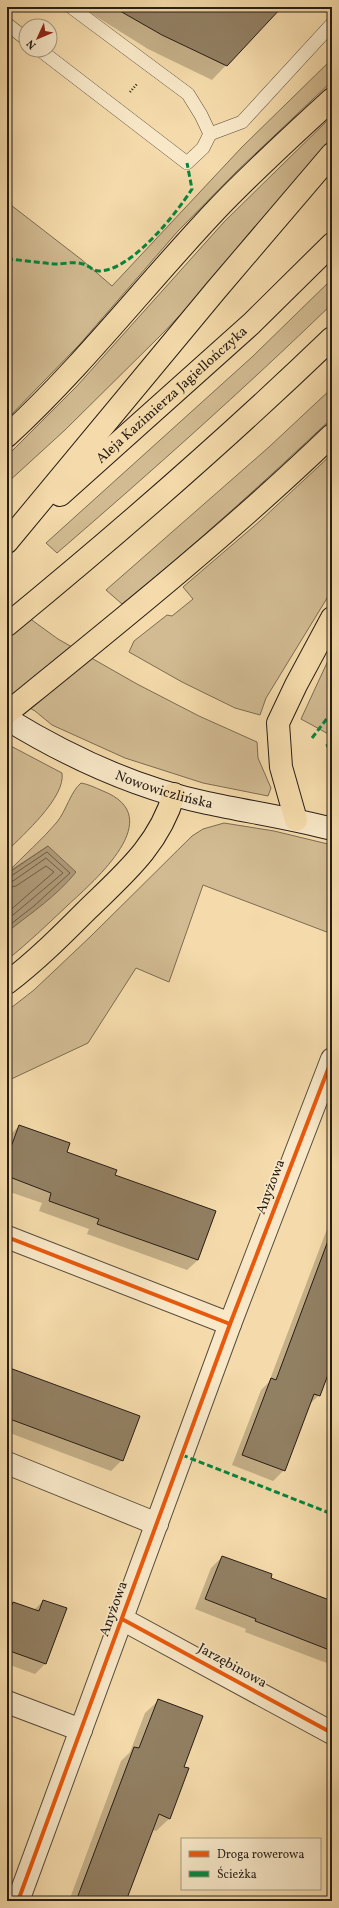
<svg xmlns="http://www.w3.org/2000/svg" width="339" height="1908" font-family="Vollkorn,serif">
<rect width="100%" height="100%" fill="#f5dbab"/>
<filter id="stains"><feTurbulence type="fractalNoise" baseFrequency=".005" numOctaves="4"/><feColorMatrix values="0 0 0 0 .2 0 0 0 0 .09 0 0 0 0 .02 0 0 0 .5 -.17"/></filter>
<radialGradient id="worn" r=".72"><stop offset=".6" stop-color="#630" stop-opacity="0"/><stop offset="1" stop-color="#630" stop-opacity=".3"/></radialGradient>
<g fill="#d2bb92" stroke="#7c6c54">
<path d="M 332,59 L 332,81 L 238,170 L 178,231 L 79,345 L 7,419 L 7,202 L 82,260 L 112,286 L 242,147 Z"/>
<path d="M 332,116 L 332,137 L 198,296 L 163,333 L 65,430 L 7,483 L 7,456 L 77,386 L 224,222 Z"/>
<path d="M 332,279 L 332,304 C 243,390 151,472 57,553 L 46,543 L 252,357 Z"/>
<path d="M 332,388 L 332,418 C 264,482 195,545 122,604 L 106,590 L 269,447 Z"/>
<path d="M 332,454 L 332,590 L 266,698 L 260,715 L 235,708 L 182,682 L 129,652 L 134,641 L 167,615 L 172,616 L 193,599 L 183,587 L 260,521 Z"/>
<path d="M 7,602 L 58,639 L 137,684 L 199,716 L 257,742 L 258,758 L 271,788 L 268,796 L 203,783 L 125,758 L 52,725 L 35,711 L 7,695 Z"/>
<path d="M 332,652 L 332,736 L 301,719 Z"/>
<path d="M 7,744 L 62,773 C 66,797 23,835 7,851 Z"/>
<path d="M 81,783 C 88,784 96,788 103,791 C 169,817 95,880 68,905 C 48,924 28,943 7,960 L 7,932 L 53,894 L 48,846 L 7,873 C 23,856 42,840 57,822 C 66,811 71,791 81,783 Z"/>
<path d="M 224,823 L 274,831 L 332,845 L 332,934 L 203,885 L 169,982 L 136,968 L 88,1043 L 7,1081 L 7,1011 L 34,990 L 91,936 L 192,836 L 203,829 Z"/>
</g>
<path fill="#af9a78" stroke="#796851" d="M 48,846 L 76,872 C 58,895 30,914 7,932 L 7,874 Z"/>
<g fill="#0003">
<path d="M 81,7 L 281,7 L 212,80 L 148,49 Z"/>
<path d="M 19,1126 L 66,1153 L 114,1176 L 215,1212 L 198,1260 L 187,1270 L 87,1234 L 89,1229 L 39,1211 L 42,1203 L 7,1191 L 7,1141 L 8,1137 Z"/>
<path d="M 332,1216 L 332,1360 L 319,1395 L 308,1406 L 284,1470 L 273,1481 L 232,1465 L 261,1390 L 269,1382 Z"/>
<path d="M 7,1368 L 122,1460 L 111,1471 L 7,1432 Z"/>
<path d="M 222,1557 L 270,1578 L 332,1602 L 332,1665 L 245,1632 L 246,1629 L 195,1609 L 211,1568 Z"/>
<path d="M 43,1601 L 45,1664 L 35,1674 L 7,1664 L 7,1604 L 11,1605 L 13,1603 L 34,1610 Z"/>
<path d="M 159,1700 L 183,1767 L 170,1818 L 156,1831 L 152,1830 L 125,1901 L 69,1901 L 121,1761 L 130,1752 L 145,1713 Z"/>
</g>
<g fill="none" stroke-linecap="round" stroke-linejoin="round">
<g stroke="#6b5c47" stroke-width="1">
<path d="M 7,877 L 11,876 L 47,852 L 70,873 L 34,906 L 7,927"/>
<path d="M 7,882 L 13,881 L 46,858 L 63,873 L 7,920"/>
<path d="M 7,888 L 16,886 L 46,866 L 54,872 L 7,913"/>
</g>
</g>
<g fill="#928063" stroke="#271d16">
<path d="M 113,7 L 282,7 L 227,66 L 162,35 Z"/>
<path d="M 19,1125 L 70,1143 L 67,1152 L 117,1170 L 115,1175 L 216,1211 L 198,1260 L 97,1224 L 99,1219 L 49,1201 L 51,1193 L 7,1176 L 7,1158 Z"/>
<path d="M 329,1238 L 332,1238 L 332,1364 L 320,1396 L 314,1394 L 285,1471 L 242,1455 L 271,1378 L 276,1380 Z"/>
<path d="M 7,1367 L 140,1416 L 123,1461 L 7,1418 Z"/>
<path d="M 222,1556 L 272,1574 L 271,1578 L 332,1601 L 332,1651 L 255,1621 L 256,1619 L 205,1599 Z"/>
<path d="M 43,1600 L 67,1608 L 46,1664 L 7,1650 L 7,1603 L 12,1605 L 13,1602 L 39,1611 Z"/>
<path d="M 158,1699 L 203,1716 L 184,1767 L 189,1768 L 170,1819 L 159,1814 L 126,1901 L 76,1901 L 134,1747 L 139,1748 Z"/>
</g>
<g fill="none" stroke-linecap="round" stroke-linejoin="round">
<g stroke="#5a4c3b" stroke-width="14">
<g id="lane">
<path d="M 7,24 L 26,39"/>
<path d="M 40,50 L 187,163 L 203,148 L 210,134 L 201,115 L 188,94 L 71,7"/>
<path d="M 210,134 L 242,122 L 332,24"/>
</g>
</g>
<g stroke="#5a4c3b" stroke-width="24">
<g id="street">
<path d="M 7,1237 L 230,1324"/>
<path d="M 7,1463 L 157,1524"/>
<path d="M 122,1619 L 332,1733"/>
<path d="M 7,1702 L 81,1730"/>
<path d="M 18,1901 L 230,1324 L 332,1059"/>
</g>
</g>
<g stroke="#271d16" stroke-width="24">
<g id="secondary">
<path id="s1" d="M 7,719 C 69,757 136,788 207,803 C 249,812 291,818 332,829"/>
</g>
</g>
<g stroke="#271d16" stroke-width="24">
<g id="highway">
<path d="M 7,436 C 83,366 146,284 216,210 C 253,171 293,135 332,99"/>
<path id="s2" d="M 60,495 L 251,324 L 332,244"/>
<path d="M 7,542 L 216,290 L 332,154"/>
<path d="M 7,625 C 119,533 228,438 332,338"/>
<path d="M 7,713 C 118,623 229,534 332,435"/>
<path d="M 296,820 L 281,767 L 278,723 L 296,685 L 332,618"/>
<path d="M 7,983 C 36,961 62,935 88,909 C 124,874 159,845 174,794"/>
</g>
</g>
<path stroke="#271d16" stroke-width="2.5" stroke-dasharray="1 2" stroke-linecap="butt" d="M 130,92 L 137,84"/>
<use href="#lane" stroke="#f8e8c8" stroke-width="13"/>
<use href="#street" stroke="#f8e8c8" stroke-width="22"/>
<use href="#secondary" stroke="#f8e8c8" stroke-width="22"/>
<use href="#highway" stroke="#f5dbab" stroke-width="22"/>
<g stroke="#00873e" stroke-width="3" stroke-dasharray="6 3" stroke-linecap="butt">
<path d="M 7,259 C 23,260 39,263 56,264 C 64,264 75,261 83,264 C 89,265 92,271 99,271 C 131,271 176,214 192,189 L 187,163"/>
<path d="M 312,738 L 332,712"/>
<path d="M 326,746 L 332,744"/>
<path d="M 182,1455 L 332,1514"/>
</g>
<g stroke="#f8e8c8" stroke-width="6">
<g id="cycleway">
<path d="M 7,1237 L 230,1324"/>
<path d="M 122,1619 L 332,1733"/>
<path d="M 18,1901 L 230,1324 L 332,1059"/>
</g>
</g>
<use href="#cycleway" stroke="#e8590c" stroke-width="4"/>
</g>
<g text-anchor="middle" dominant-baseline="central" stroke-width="3.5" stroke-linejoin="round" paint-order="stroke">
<g font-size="14" fill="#271d16" stroke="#f8e8c8">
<text stroke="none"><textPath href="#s2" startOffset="150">Aleja Kazimierza Jagiellończyka</textPath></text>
<text stroke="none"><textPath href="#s1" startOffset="173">Nowowiczlińska</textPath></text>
<text transform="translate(271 1187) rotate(-69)">Anyżowa</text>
<text transform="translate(114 1609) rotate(-70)">Anyżowa</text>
<text transform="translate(232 1666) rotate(29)">Jarzębinowa</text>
</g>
</g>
<rect width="339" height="1908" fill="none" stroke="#f5dbab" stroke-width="24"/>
<rect x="8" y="8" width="323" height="1892" fill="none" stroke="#271d16" stroke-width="2"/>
<rect x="12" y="12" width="315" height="1884" fill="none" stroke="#271d16"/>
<rect x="181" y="1838" width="140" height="52" fill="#f8e8c8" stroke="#a49781"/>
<rect x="189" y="1851" width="20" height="6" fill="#e8590c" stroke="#a49781"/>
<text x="217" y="1858" font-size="12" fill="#271d16">Droga rowerowa</text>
<rect x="189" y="1871" width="20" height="6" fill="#00873e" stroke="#a49781"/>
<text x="217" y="1878" font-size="12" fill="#271d16">Ścieżka</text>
<g transform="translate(38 38) rotate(226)"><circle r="19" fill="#f8e8c8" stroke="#a49781"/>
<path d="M0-3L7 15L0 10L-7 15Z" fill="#8f2418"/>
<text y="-6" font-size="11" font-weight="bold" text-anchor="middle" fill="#271d16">N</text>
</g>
<rect width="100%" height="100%" filter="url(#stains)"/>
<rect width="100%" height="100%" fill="url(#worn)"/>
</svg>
